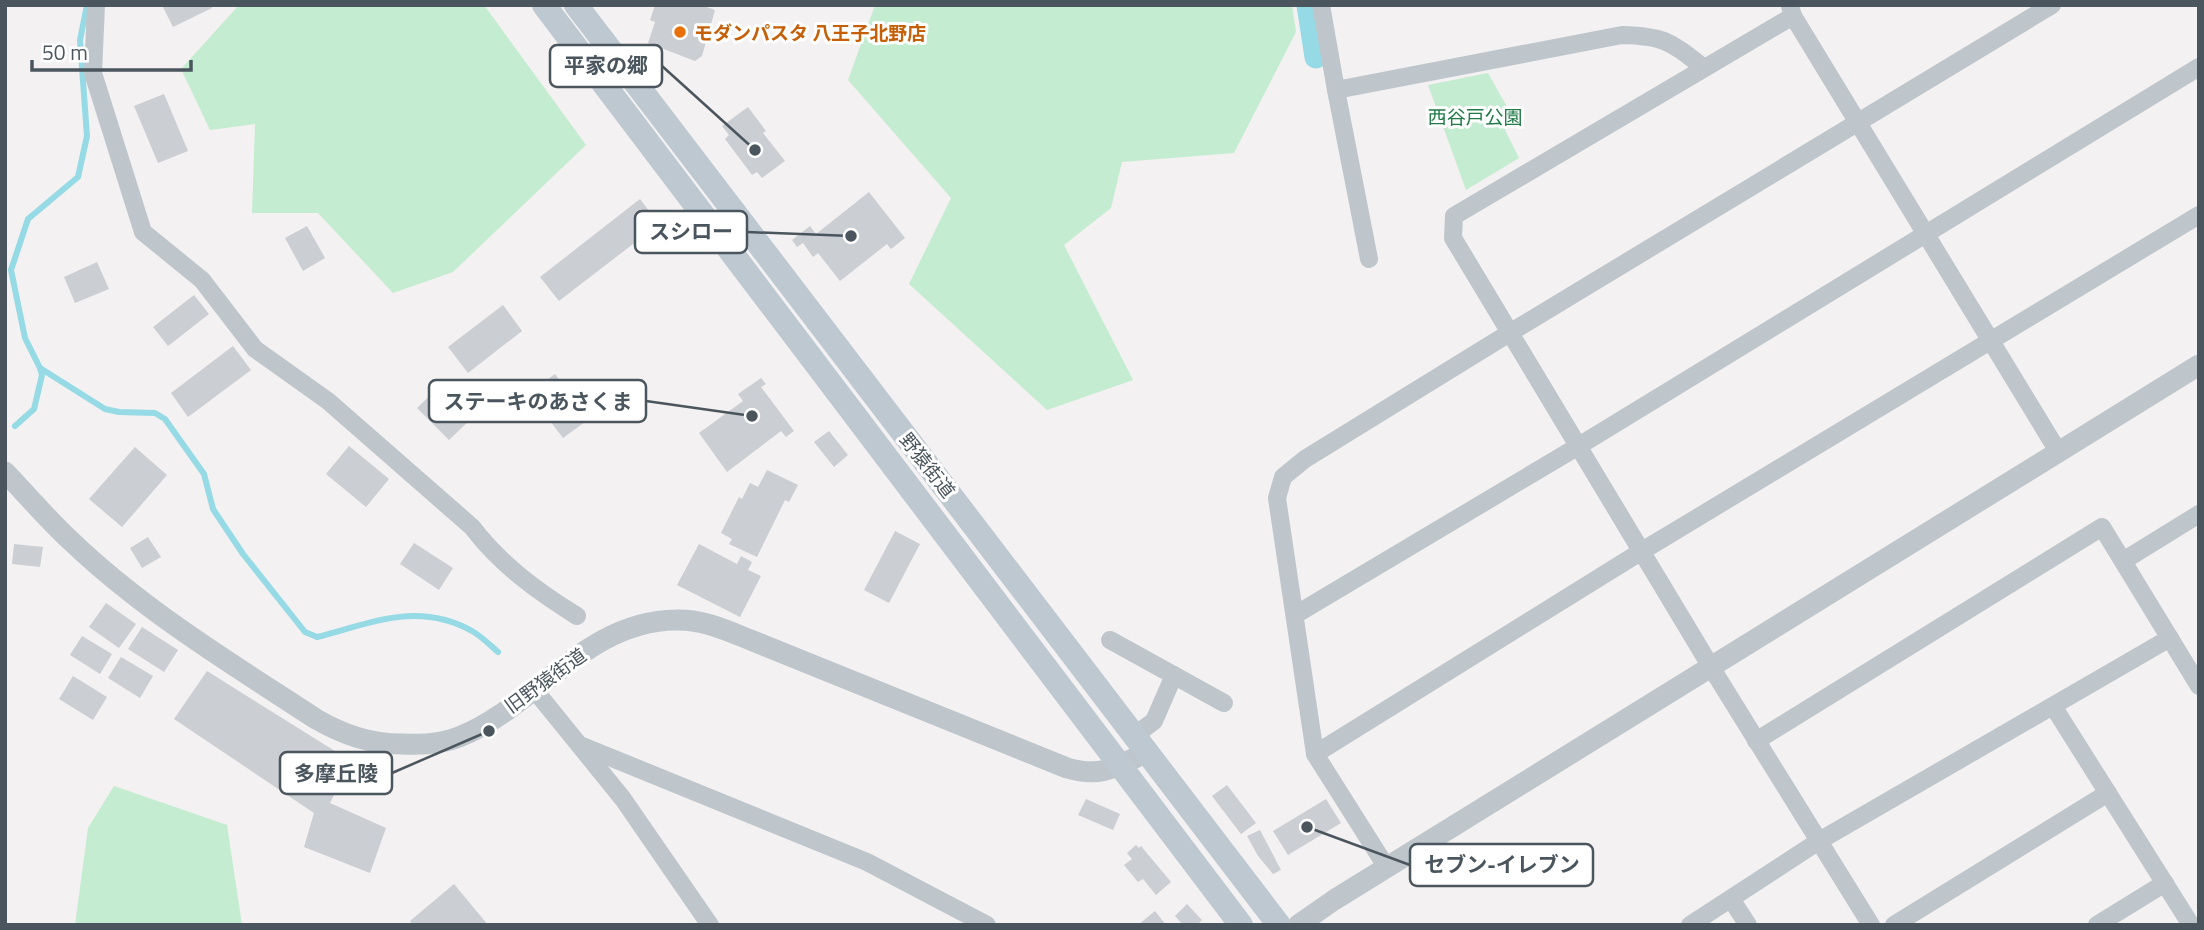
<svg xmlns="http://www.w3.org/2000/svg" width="2204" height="930" font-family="'Titillium Web','Noto Sans JP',sans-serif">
<rect width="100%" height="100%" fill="#f3f1f1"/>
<g fill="#c4ecd0">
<path d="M 239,5 L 484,5 L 586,145 L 453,272 L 393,293 L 318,213 L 252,213 L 255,124 L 210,130 L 181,69 Z"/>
<path d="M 875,5 L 1292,5 L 1296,32 L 1234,153 L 1122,162 L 1111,208 L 1064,245 L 1133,380 L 1047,410 L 909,284 L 951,198 L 848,80 Z"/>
<path d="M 1488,73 L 1516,123 L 1505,130 L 1519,158 L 1466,190 L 1428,85 Z"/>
<path d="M 114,786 L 227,825 L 242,925 L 75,925 L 88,828 Z"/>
</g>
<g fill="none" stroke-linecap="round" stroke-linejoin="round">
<g stroke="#95dae5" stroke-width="6">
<path d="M 40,368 L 105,409 L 119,412 L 155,413 L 165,419 L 204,474 L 213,509 L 243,554 L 305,632 L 317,637 C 372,623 418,601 472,631 C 481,636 490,645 498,652"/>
<path d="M 15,426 L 34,409 L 42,375 L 40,368 L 25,338 L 11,270 L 28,219 L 78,177 L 87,136 L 80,40 L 87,5"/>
</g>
<path stroke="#95dae5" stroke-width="23" d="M 1308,5 L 1316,57"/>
</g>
<g fill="#cbced3">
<path d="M 162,5 L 211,5 L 212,8 L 173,27 Z"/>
<path d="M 655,5 L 701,5 L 715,10 L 702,56 L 695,61 L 648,43 L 655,22 L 650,20 Z"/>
<path d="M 164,94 L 188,151 L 158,163 L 134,106 Z"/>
<path d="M 748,107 L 766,131 L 763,133 L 785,161 L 762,178 L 757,172 L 752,175 L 725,139 L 729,135 L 722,126 Z"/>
<path d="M 869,192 L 905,238 L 891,249 L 887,244 L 840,281 L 818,253 L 813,257 L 803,243 L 797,247 L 792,240 L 810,226 L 816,234 Z"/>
<path d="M 640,199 L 659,224 L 559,301 L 540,277 Z"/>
<path d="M 307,226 L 325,258 L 303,271 L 285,238 Z"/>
<path d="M 97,262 L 109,289 L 75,303 L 64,277 Z"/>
<path d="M 194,295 L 209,314 L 168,346 L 153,327 Z"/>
<path d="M 503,305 L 522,331 L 468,373 L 448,347 Z"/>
<path d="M 233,346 L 251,370 L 188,417 L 171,393 Z"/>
<path d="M 555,374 L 589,419 L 563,438 L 529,393 Z"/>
<path d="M 761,378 L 766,384 L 761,387 L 794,431 L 786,437 L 781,431 L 727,472 L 699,433 L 743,401 L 738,394 Z"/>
<path d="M 441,385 L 473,417 L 449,440 L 417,408 Z"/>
<path d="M 829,431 L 848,455 L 834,467 L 814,442 Z"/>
<path d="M 349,446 L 389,479 L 366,507 L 326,474 Z"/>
<path d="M 135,447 L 167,475 L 122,527 L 89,499 Z"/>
<path d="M 767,470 L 798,485 L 789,502 L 785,500 L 757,557 L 729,544 L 732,539 L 721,533 L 739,497 L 742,499 L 750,483 L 758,487 Z"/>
<path d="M 895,531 L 920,544 L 889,603 L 864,590 Z"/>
<path d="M 148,537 L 161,557 L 142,568 L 130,548 Z"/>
<path d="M 414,543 L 453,568 L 439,590 L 400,564 Z"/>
<path d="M 14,544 L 43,547 L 40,567 L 12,564 Z"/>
<path d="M 699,544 L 737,564 L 741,556 L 752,562 L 748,570 L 761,576 L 740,617 L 677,585 Z"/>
<path d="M 106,603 L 136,624 L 119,648 L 89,627 Z"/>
<path d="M 142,627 L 178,650 L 164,672 L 128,649 Z"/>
<path d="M 82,636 L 112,654 L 100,674 L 70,655 Z"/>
<path d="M 121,657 L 153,676 L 140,698 L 108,678 Z"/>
<path d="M 207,671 L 338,753 L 328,791 L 334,795 L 330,803 L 386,828 L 370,873 L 304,847 L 314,813 L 174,719 Z"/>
<path d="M 73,676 L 107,697 L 93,720 L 59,699 Z"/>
<path d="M 1227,785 L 1256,823 L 1241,834 L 1212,796 Z"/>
<path d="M 1086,799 L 1120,814 L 1113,830 L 1078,815 Z"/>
<path d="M 1326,799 L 1341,823 L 1288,855 L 1273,831 Z"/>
<path d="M 1260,830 L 1281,870 L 1273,874 L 1258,856 L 1247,836 Z"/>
<path d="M 1136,845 L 1139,848 L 1141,846 L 1171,882 L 1156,895 L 1143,879 L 1138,882 L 1124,865 L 1132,859 L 1127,853 Z"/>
<path d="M 454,884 L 488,925 L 413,925 L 410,921 Z"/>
<path d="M 1187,904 L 1202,920 L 1197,925 L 1183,925 L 1175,916 Z"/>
<path d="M 1155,911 L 1166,925 L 1138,925 Z"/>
</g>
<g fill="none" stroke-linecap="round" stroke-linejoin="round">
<g stroke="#bec6cc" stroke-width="18">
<path d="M 96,5 L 93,73 L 143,232 L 202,280 L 255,349 L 328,401 L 472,527 C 501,565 537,591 577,616"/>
<path d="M 1321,5 L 1336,90 L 1622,35 C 1665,36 1671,42 1704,68"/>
<path d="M 1790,6 L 1793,16 L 2059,453"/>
<path d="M 1793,16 L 1454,216 L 1453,238 L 1711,667 L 1871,925"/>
<path d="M 1336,90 L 1369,259"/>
<path d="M 2123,561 L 2199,514"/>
<path d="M 1295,615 L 1577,447 L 2199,67"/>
<path d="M 1110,640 L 1224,703"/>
<path d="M 533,688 L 623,799 L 710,925"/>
<path d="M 2053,706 L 2191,925"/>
<path d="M 1134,736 L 1154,721 L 1174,675"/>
<path d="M 1756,741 L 2102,527 L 2199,686"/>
<path d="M 580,745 L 867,862 L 987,925"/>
<path d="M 1315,754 L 1642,551 L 2199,215"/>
<path d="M 1387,868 L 1315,754 L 1277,498 L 1283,477 L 1305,459 L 1511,332 L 2052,5"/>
<path d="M 1731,899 L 1748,925"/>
<path d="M 1690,925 L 1819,841 L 2170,638"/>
<path d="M 1894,925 L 2108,793"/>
<path d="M 2097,925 L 2165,883"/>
</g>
<g stroke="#bec6cc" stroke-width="21">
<path d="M 5,472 C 27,495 48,520 71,541 C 144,611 232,664 316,719 C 344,735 370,744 402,744 C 421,745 442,744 459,737 C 537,706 585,621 676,620 C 703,619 728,631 753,641 L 1067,768 C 1102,778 1116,767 1147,752"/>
<path d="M 1298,925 L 1334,900 L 2199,365"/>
</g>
<g stroke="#bec8d1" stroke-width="24">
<path d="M 544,5 L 1241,925"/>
<path d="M 576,5 L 1279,925"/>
</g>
</g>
<circle fill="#e8710a" stroke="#fff" stroke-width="2.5" cx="680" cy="32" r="7"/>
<g text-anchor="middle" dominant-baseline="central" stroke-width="6" stroke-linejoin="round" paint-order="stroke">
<g font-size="19" font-weight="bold" fill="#c56008" stroke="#fff" text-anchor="start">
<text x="694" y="32">モダンパスタ 八王子北野店</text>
</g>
<g font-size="19" fill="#207946" stroke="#fff">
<text x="1475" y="116">西谷戸公園</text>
</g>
<g font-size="19" fill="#4a555d" stroke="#fff">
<text transform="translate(928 465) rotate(52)">野猿街道</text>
<text transform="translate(545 680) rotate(-36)">旧野猿街道</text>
</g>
</g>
<path fill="none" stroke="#4a555d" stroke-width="2.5" d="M755 150L662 66M851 236L747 232M752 416L646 401M489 731L392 773M1307 827L1410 865"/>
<g fill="#4a555d" stroke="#fff" stroke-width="2.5">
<circle cx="755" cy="150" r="7"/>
<circle cx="851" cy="236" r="7"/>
<circle cx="752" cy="416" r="7"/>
<circle cx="489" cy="731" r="7"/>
<circle cx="1307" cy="827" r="7"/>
</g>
<g fill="#fff" stroke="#4a555d" stroke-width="2.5">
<rect x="550" y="45" width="112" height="42" rx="7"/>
<rect x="635" y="211" width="112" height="42" rx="7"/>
<rect x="429" y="380" width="217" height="42" rx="7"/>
<rect x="280" y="752" width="112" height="42" rx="7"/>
<rect x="1410" y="844" width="183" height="42" rx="7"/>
</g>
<g font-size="21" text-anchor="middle" font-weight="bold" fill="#4a555d">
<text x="606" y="73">平家の郷</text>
<text x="691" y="239">スシロー</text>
<text x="538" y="409">ステーキのあさくま</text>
<text x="336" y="781">多摩丘陵</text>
<text x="1502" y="872">セブン-イレブン</text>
</g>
<rect width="2204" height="930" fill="none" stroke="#4a555d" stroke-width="14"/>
<path d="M32 60v10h159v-10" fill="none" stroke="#4a555d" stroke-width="3.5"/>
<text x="42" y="60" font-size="21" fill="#4a555d" stroke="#ffffff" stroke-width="5" paint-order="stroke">50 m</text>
</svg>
